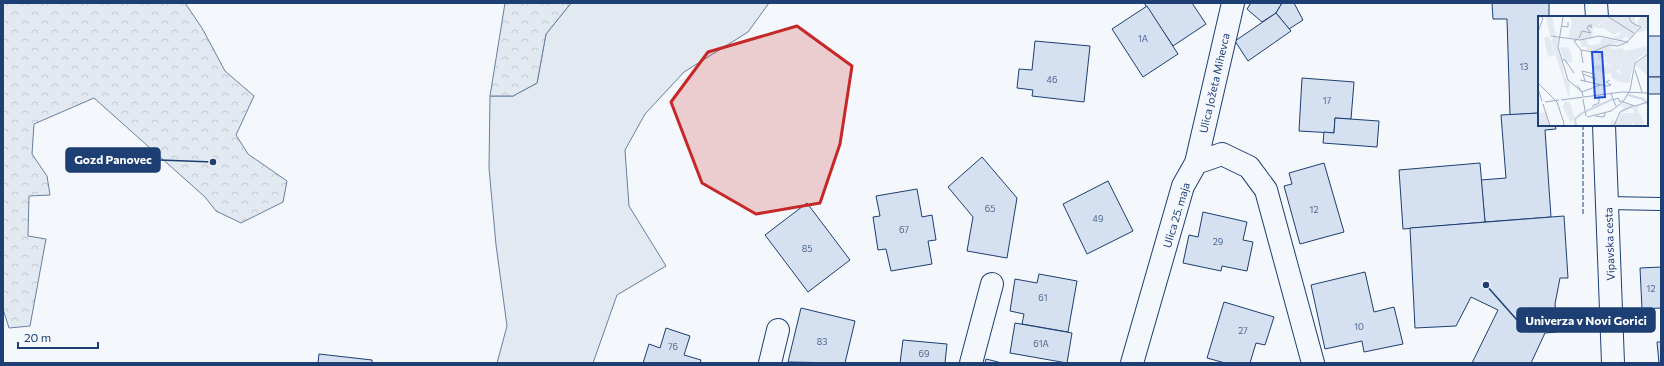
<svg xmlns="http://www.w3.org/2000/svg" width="1664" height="366" font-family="Commissioner,sans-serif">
<defs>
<pattern id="forest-crowns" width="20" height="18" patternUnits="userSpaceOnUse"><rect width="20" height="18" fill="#e3e9f0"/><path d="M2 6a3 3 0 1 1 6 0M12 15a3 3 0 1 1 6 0" fill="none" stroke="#c2c9d1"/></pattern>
</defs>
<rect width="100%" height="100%" fill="#f4f7fb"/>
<path fill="#e3e9f0" stroke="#687fa3" d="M 571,3 L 769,3 L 748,32 L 684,72 L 645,114 L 625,150 L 629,206 L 666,266 L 617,295 L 593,363 L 497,363 L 507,326 L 496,245 L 489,168 L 490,96 L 513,96 L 537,83 L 546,34 Z"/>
<g fill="url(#forest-crowns)" stroke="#687fa3">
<path d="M 3,3 L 185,3 L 202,28 L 225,71 L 254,96 L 236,135 L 248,154 L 287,181 L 283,202 L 241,223 L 216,211 L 205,197 L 94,98 L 34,124 L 32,154 L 47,176 L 50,195 L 29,196 L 28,236 L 46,239 L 30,326 L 9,328 L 3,309 Z"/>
<path d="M 505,3 L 571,3 L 546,34 L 537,83 L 513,96 L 490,96 Z"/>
</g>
<g fill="#d5e0f0" stroke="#1d3f73">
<path d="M 1144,3 L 1192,3 L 1206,24 L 1173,46 Z"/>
<path d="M 1251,3 L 1282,3 L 1276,13 L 1262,22 L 1247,9 Z"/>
<path d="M 1282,3 L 1294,3 L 1303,20 L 1289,29 L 1276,13 Z"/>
<path d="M 1492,3 L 1549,3 L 1549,17 L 1539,17 L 1539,113 L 1510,115 L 1507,19 L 1493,19 Z"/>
<path d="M 1147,6 L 1178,54 L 1143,77 L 1112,29 Z"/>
<path d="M 1276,13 L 1291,31 L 1248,61 L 1235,41 Z"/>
<rect x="1647" y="36" width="14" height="41"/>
<path d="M 1035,41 L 1090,46 L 1084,102 L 1032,96 L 1033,90 L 1017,88 L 1019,69 L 1032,70 Z"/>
<rect x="1647" y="77" width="14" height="17"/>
<path d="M 1302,78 L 1354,82 L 1351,119 L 1335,118 L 1334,133 L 1299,131 Z"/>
<path d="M 1539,113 L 1539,125 L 1555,125 L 1556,129 L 1545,130 L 1551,217 L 1485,222 L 1481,180 L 1506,178 L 1501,115 Z"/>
<path d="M 1335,118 L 1379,121 L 1377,147 L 1323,143 L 1324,132 L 1334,133 Z"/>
<path d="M 982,157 L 1017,198 L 1007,258 L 967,251 L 973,217 L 948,187 Z"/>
<path d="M 1324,163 L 1344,232 L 1300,244 L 1284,186 L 1292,184 L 1289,173 Z"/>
<path d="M 1480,163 L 1485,222 L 1403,229 L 1399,170 Z"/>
<path d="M 1108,181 L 1133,231 L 1087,254 L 1063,204 Z"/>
<path d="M 917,189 L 922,217 L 932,215 L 936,240 L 928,241 L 932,264 L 891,271 L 886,249 L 878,250 L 873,217 L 880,216 L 876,196 Z"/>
<path d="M 807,203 L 850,260 L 808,292 L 765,235 Z"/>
<path d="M 1203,212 L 1247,222 L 1243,240 L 1253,242 L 1247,271 L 1222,266 L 1221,271 L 1183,263 L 1189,235 L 1198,237 Z"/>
<path d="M 1564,216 L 1568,278 L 1560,278 L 1555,304 L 1557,332 L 1545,333 L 1531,363 L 1472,363 L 1498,310 L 1471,297 L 1456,326 L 1415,328 L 1410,228 Z"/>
<path d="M 1661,267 L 1661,308 L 1642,309 L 1640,268 Z"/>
<path d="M 1365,272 L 1374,312 L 1394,307 L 1403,344 L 1364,352 L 1362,341 L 1325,349 L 1311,285 Z"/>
<path d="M 1039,274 L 1077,281 L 1068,332 L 1022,324 L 1024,314 L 1010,311 L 1015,279 L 1037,283 Z"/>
<path d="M 1224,302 L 1274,317 L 1265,345 L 1256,343 L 1250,363 L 1225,363 L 1207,358 Z"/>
<path d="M 801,308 L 855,321 L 845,363 L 788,362 Z"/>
<path d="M 1015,323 L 1072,333 L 1067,363 L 1010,353 Z"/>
<path d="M 666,328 L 690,336 L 684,355 L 701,360 L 700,363 L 643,363 L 649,344 L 660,348 Z"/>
<path d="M 903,340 L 947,344 L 945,363 L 900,363 Z"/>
<path d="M 1657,342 L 1661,342 L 1661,363 L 1659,363 Z"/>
<path d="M 319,354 L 372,360 L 372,363 L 318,363 Z"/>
<path d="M 986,359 L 1002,363 L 985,363 Z"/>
</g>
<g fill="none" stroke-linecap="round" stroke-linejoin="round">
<g stroke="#1d3f73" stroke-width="14">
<path id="lane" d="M 1608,203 L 1661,204"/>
</g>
<g stroke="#1d3f73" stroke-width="24">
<g id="street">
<path d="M 1196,163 L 1222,154 L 1249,167 L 1266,190 L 1313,363"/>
<path d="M 770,363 L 778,330"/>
<path d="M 971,363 L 992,284"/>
<path d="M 1132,363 L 1183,186 L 1196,163 L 1233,3"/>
</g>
</g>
<g stroke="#1d3f73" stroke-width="24">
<g id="secondary">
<path d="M 1596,3 L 1597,17"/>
<path d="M 1604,125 L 1613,363"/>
</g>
</g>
<use href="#lane" stroke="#f4f7fb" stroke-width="12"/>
<use href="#street" stroke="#f4f7fb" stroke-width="22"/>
<use href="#secondary" stroke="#f4f7fb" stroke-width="22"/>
<path stroke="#1d3f73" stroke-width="1" stroke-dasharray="5 2" stroke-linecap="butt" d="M 1583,125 L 1583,214"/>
</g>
<path fill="#c62828" fill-opacity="0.2" stroke="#c62828" stroke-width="3" stroke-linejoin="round" d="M 797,26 L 852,66 L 840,144 L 820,203 L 756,214 L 702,183 L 671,102 L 708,52 Z"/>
<g text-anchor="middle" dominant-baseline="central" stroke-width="3" stroke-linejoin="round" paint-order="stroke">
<g font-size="9" fill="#4b6792">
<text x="1143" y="38">1A</text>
<text x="1524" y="66">13</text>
<text x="1052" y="79">46</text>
<text x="1327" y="100">17</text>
<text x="990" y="208">65</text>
<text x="1314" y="209">12</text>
<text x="1098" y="218">49</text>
<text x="904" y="229">67</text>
<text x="1218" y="241">29</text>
<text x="807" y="248">85</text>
<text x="1651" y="288">12</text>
<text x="1043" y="297">61</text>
<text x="1359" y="326">10</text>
<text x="1243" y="330">27</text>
<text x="822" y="341">83</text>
<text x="1041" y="343">61A</text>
<text x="673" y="346">76</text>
<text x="924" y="353">69</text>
</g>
<g font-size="11" fill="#1d3f73" stroke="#f4f7fb">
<text transform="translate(1214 83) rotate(-77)">Ulica Jožeta Mihevca</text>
<text transform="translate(1176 215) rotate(-73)">Ulica 25. maja</text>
<text transform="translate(1609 244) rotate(-92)">Vipavska cesta</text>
</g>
</g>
<g transform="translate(1538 16)">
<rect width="110" height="110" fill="#f4f7fb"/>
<path d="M 8,0 L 14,0 L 18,20 L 15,20 L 16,17 L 12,20 ZM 31,0 L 74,0 L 55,12 L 54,22 L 42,24 L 30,21 L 34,6 ZM 16,21 L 20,22 L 20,31 L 27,61 L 32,68 L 31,82 L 13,24 ZM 68,41 L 75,44 L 78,49 L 84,48 L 83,58 L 80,52 L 69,58 L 54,52 L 54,50 L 62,49 L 72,52 L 74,50 L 66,45 ZM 85,88 L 102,90 L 99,92 L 107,108 L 96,110 L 94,105 L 94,110 L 72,110 L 74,103 L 79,106 L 83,97 L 97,97 L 94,92 L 84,95 L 86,90 L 82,91 ZM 9,96 L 11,110 L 0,110 L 0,97 Z" fill="#e3e9f0"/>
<path d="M 74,0 L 89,0 L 95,8 L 90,0 L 97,0 L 97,8 L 102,11 L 93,23 L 87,21 L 82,25 L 75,21 L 82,19 L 82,15 L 76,19 L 66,12 L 57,12 ZM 103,0 L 110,0 L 110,14 L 99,17 L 103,12 L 99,7 ZM 64,22 L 87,27 L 70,29 L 75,33 L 84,32 L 87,35 L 110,30 L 110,24 L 110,37 L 101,41 L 95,49 L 91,67 L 82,66 L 74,62 L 73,57 L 69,58 L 81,51 L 79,56 L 83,58 L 84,48 L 76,49 L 75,44 L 68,41 L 68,48 L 74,50 L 71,52 L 63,51 L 68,50 L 67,41 L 59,44 L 61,37 L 48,34 L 50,31 L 44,31 L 42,25 L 48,23 L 51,29 L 58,29 L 62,27 ZM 22,31 L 31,32 L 35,45 L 30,47 L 25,43 ZM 110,39 L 110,60 L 97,48 ZM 27,84 L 30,87 L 31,85 L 37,103 L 32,106 L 25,91 Z" fill="#e3e9f0"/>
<path d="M 11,20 L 17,39 L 10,41 L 6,22 Z" fill="#e3e9f0"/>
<path fill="none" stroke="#cfd7e4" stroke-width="2" d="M 90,79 L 105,83 L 110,88M 38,110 L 37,103 L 44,97 L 75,83"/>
<path fill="none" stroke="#9eadc5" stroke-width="1" d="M 69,0 L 96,17M 25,1 L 20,31 L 30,64 L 44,76 L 45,80M 23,10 L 30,11 L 30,6M 0,16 L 5,2 L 2,0M 13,20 L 42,24 L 61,20 L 89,26 L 103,11 L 94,7 L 90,0M 41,22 L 44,15 L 53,17 L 49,12 L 51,9 L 53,12 L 53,8M 40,23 L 36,25 L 43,34 L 54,36 L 71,29 L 80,30 L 90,26M 43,34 L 45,47M 24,44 L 27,44 L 36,57M 97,54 L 104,76M 45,58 L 44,55 L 56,58M 42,64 L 68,70 L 73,69 L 68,66 L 72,64M 47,65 L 45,58 L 58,63M 0,67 L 19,86 L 26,107 L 25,110M 39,69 L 44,76 L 62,69M 0,73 L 4,85M 73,78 L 78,90M 45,83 L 48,100M 23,84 L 84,76 L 110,77M 75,84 L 80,82 L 82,86 L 85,84M 7,86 L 21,84M 85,86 L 97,90 L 110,86M 5,88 L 12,110M 54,90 L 61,87 L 61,80M 57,100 L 66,101 L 67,97M 49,101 L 73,95 L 85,86 L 92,74 L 97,47 L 110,38M 76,110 L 82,96 L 95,90"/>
<path fill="#1d4ed8" fill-opacity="0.15" stroke="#1d4ed8" stroke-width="2" d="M 54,36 L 64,36 L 67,81 L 57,82 Z"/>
<rect width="110" height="110" fill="none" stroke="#1d3f73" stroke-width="2"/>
</g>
<path fill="none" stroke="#1d3f73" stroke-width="1.5" d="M213 162L160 160M1486 285L1517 320"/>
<g fill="#1d3f73" stroke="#f4f7fb" stroke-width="1.5">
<circle cx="213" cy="162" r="4"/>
<circle cx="1486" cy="285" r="4"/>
</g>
<g fill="#1d3f73" stroke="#1d3f73" stroke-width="1.5">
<rect x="66" y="148" width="94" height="24" rx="4"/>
<rect x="1517" y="308" width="138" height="24" rx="4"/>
</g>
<g font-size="12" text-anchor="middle" font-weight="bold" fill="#fff">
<text x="113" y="164">Gozd Panovec</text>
<text x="1586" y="325">Univerza v Novi Gorici</text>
</g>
<rect width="1664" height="366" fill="none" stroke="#1d3f73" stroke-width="8"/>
<path d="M18 342v6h80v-6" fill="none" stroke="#1d3f73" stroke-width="2"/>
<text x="24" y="342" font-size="12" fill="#1d3f73" stroke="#f4f7fb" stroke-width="3" paint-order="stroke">20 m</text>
</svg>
